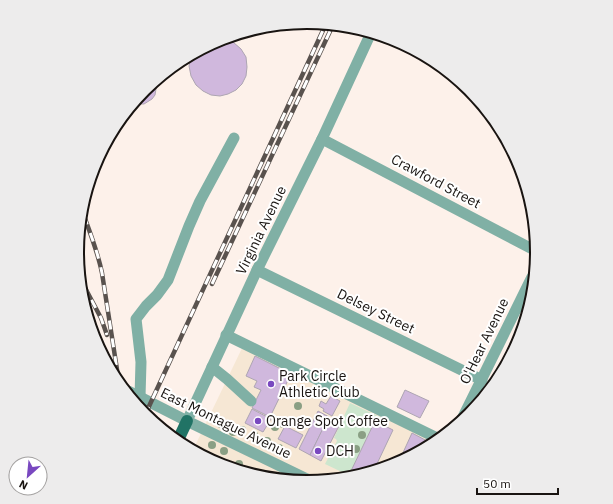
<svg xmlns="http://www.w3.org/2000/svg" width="613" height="504" font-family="'IBM Plex Sans',sans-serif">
<rect width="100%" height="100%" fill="#fdf1ea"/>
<path fill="#f6e7d4" d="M 244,344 L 435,437 L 394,465 L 306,482 L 218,464 L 194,448 Z"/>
<path fill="#cde6ce" d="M 350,403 L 384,419 L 382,425 L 375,421 L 350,473 L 346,474 L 325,464 L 337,441 L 336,439 L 334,438 Z"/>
<g fill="#d0b8dd" stroke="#ada5b2">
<path d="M 219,39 L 224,39 L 233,42 L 241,49 L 246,57 L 247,67 L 246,76 L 242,84 L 236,90 L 228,94 L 220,96 L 211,95 L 203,91 L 196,85 L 191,76 L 189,66 L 191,58 Z"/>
<path d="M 155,82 L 156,89 L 155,95 L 152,99 L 144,104 L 139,104 L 135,103 L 144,89 Z"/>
<path d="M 255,356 L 291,374 L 270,417 L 252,408 L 261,390 L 254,387 L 257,381 L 246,376 Z"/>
<path d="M 405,390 L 429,401 L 420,418 L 397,407 Z"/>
<path d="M 331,396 L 340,401 L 332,416 L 323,411 L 324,409 L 319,406 L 321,401 L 326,404 Z"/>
<path d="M 252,409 L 271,419 L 263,432 L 245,423 Z"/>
<path d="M 318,411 L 329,417 L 310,455 L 299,449 Z"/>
<path d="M 327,420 L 339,426 L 321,461 L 310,455 Z"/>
<path d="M 375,421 L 393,430 L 375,468 L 350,473 Z"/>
<path d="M 285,426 L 303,435 L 296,448 L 278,439 Z"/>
<path d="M 412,433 L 429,442 L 403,459 L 401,457 Z"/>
</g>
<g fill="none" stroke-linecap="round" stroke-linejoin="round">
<g stroke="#80b0a5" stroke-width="11">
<path d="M 322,139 L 536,251"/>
<path d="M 257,270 L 482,380"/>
<path d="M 226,335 L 435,437"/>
<path d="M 212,367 L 227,379 L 251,401"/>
<path d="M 128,391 L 187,421 L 311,481"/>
<path d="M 140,397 L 141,362 L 136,319 L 146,306 L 157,295 L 168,280 L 189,226 L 200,201 L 234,138"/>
<path d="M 462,419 L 532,277"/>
<path d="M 187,421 L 257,270 L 322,139 L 370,35"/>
</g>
<path stroke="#217365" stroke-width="12" d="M 179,438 L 187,421"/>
<g stroke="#59524e" stroke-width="4.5">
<g id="rail">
<path d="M 84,216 C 91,235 98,253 102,273 L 118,376"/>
<path d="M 83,284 L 101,318 L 107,335"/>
<path d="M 212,284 L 332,27"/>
<path d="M 145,415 L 325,26"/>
</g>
</g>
<use href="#rail" stroke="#fff" stroke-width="3" stroke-dasharray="9" stroke-linecap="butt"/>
</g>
<g fill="#8a9f84">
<circle cx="298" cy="406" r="4"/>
<circle cx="221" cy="424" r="4"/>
<circle cx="283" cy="424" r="4"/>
<circle cx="275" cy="427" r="4"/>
<circle cx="242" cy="430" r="4"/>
<circle cx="233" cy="432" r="4"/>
<circle cx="254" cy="435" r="4"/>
<circle cx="362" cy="435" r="4"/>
<circle cx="267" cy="441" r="4"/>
<circle cx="212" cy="445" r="4"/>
<circle cx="279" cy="448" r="4"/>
<circle cx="356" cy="449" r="4"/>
<circle cx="224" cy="451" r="4"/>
<circle cx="239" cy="464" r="4"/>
</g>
<g fill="#7948c0" stroke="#fff" stroke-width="1.5">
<circle cx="271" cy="384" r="4"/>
<circle cx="258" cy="421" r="4"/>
<circle cx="318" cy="451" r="4"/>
</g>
<g text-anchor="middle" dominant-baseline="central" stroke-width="4" stroke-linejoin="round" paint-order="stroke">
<g font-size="14" fill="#191411" stroke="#fff">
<text transform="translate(436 181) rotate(28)">Crawford Street</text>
<text transform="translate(261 230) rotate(-64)">Virginia Avenue</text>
<text transform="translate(376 311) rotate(26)">Delsey Street</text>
<text transform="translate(484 341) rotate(-64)">O'Hear Avenue</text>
<text transform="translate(226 423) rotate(26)">East Montague Avenue</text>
</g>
<g font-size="14" fill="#191411" stroke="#fff" text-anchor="start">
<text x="279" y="376">Park Circle<tspan x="279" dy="16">Athletic Club</tspan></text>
<text x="266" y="421">Orange Spot Coffee</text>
<text x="326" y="451">DCH</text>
</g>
</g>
<path d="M0 0H613V504H0ZM84 252a223 223 0 1 1 446 0a223 223 0 1 1-446 0Z" fill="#edecec" fill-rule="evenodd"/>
<path fill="none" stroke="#191411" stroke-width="2" d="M84 252a223 223 0 1 1 446 0a223 223 0 1 1-446 0Z"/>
<g transform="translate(28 476) rotate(207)"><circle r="19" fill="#ffffff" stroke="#a3a1a0"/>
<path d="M0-3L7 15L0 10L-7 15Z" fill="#7948c0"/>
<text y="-6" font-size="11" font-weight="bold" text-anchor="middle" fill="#191411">N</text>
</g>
<path d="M477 488v6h81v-6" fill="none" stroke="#191411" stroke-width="2"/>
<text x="483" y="488" font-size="12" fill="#191411" stroke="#ffffff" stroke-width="3" paint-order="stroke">50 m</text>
</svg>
